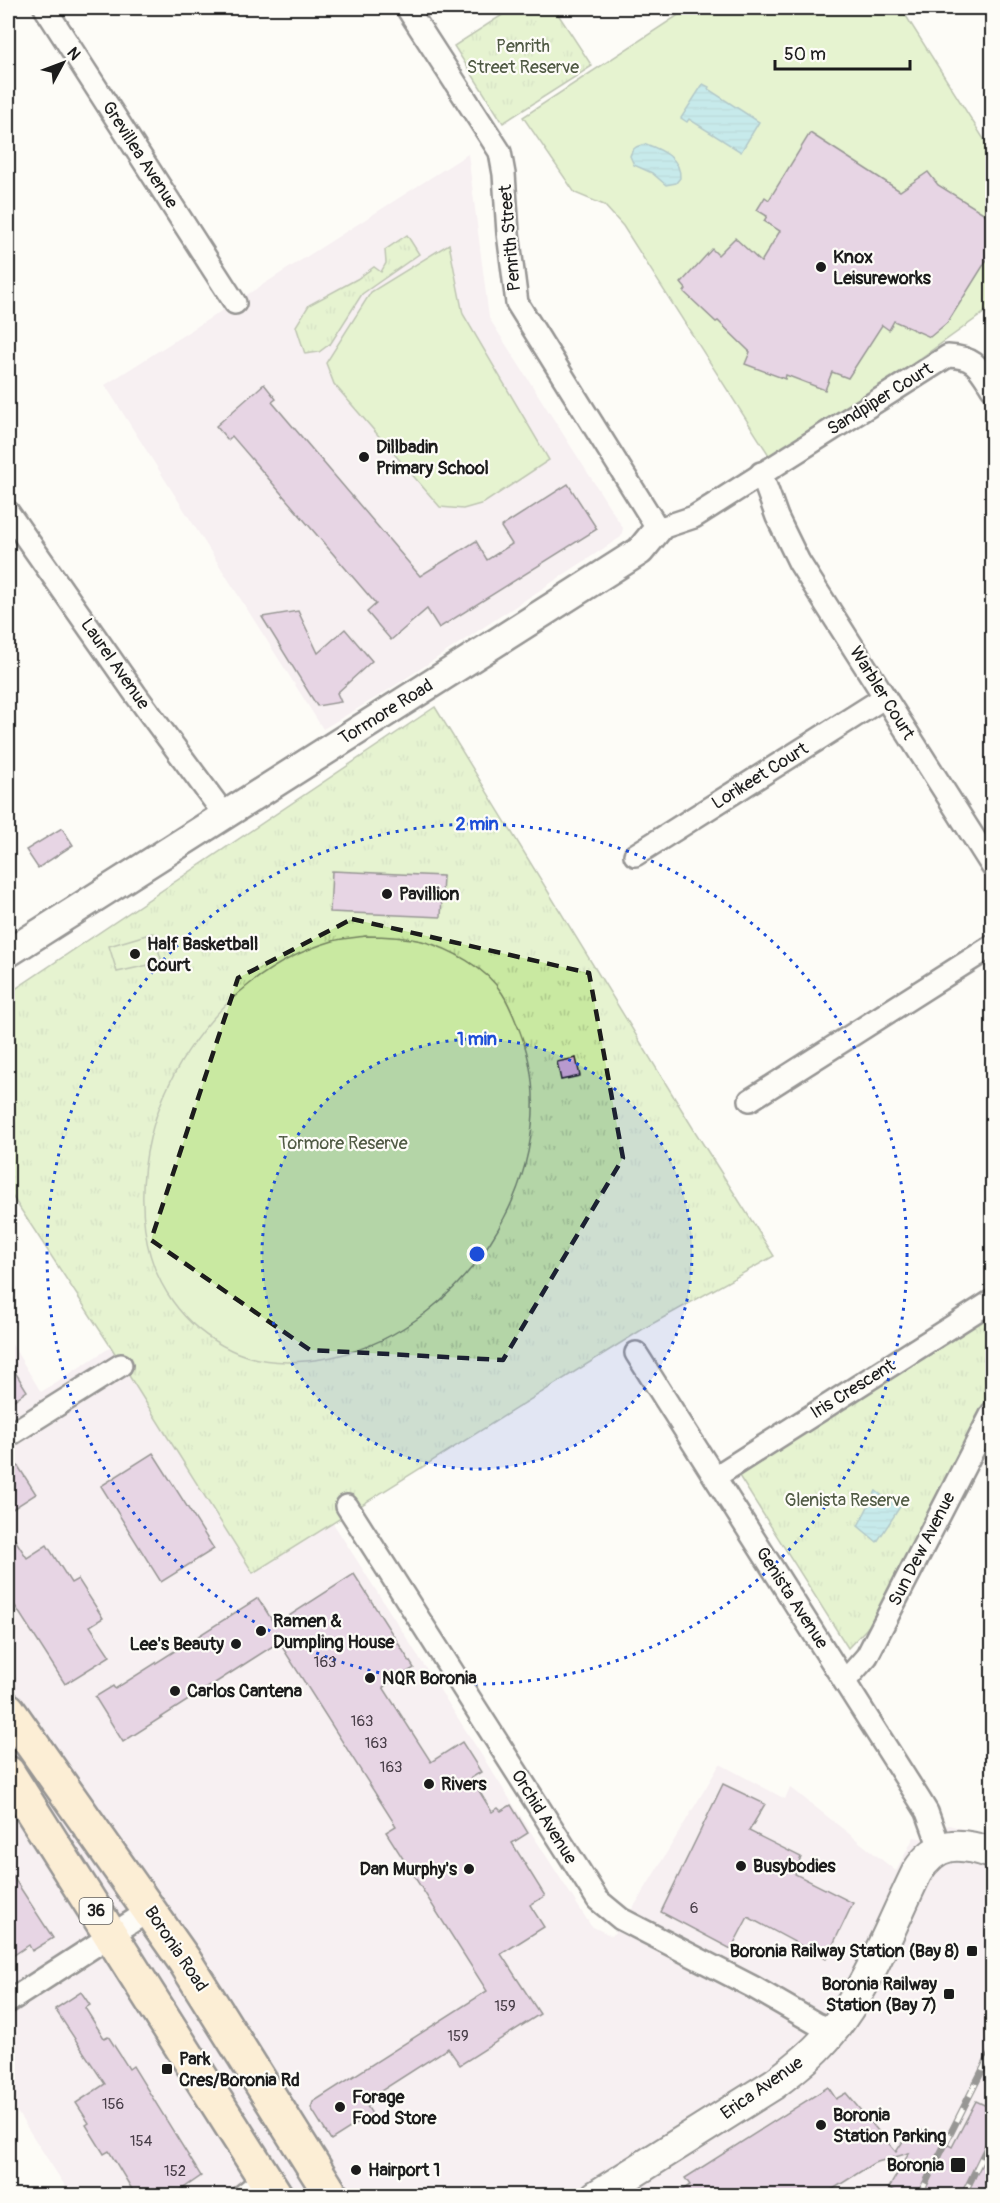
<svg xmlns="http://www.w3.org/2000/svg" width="1000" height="2203" font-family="Pangolin,sans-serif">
<defs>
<pattern id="grass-tufts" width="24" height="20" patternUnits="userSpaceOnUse" patternTransform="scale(1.5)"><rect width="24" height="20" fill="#c9e9a1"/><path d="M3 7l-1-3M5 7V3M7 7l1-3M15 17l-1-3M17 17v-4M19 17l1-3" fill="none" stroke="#acc78a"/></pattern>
<pattern id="water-rules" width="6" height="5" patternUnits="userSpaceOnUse" patternTransform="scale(1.5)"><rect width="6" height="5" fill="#85d6dc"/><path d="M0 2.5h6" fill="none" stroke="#72b7bc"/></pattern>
</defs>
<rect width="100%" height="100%" fill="#fdfcf7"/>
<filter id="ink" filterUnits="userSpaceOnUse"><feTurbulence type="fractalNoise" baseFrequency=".0167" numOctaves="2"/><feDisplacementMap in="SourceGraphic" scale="12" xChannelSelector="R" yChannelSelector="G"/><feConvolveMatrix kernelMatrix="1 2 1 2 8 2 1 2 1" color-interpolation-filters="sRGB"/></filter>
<g filter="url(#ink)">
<g fill="#efe2ea">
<path d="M 468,154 L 489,318 L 623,528 L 621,537 L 382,694 L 323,729 L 105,385 Z"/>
<path d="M 8,1338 L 41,1392 L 111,1347 L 253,1573 L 333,1523 L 591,1926 L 612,1936 L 637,1902 L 720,1764 L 785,1799 L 790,1787 L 896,1871 L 914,1837 L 925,1839 L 940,1829 L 949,1825 L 992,1837 L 992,2195 L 71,2195 L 8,2098 Z"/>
</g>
<g fill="url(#grass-tufts)" stroke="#72825e" stroke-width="1.5">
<path d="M 513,8 L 554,8 L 592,66 L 503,123 L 454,46 Z"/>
<path d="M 407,235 L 419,254 L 362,294 L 331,343 L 319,352 L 305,354 L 296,326 L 309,305 L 357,279 L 374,267 L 381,272 L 386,263 L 385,250 Z"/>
<path d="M 435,707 L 696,1133 L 774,1256 L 643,1329 L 253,1573 L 111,1347 L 8,1190 L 8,994 Z"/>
<path d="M 992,1311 L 992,1391 L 869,1626 L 848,1648 L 739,1476 Z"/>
</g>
<g fill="#c9e9a1" stroke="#72825e" stroke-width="1.5">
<path d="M 689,8 L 901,8 L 992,152 L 992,307 L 774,463 L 623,226 L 604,205 L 575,193 L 523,117 Z"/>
<path d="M 449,244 L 463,314 L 549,460 L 484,503 L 463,509 L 440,507 L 334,384 L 326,363 L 371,292 Z"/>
<path d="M 153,933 L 162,962 L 117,972 L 109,946 Z"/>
<path d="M 365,936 C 384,936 404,937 422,941 C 451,949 486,968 502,993 C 508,1002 512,1012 516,1022 C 576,1156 470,1328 332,1357 C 298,1364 262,1365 231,1350 C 183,1327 152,1283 145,1230 C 128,1106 212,976 333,941 C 343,938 354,938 365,936 Z"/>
</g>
<g fill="url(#water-rules)" stroke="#5b8c8f" stroke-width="1.5">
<path d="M 703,84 L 709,87 L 708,89 L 759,122 L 741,152 L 689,119 L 687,122 L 681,118 Z"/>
<path d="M 646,144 C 662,150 681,158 680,178 L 676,183 L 666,185 L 652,173 L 634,165 L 630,156 C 633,147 637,146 646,144 Z"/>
<path d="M 876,1491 L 888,1500 L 907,1496 L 877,1542 L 858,1526 Z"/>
</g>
<g fill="#cda6cd" stroke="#1c1c1c" stroke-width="1.5">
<path d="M 810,133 L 900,191 L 928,172 L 938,185 L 993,219 L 993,250 L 948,322 L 930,337 L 894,321 L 889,330 L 882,325 L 848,378 L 832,372 L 825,390 L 786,375 L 785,379 L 745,364 L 750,352 L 718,321 L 716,322 L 684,292 L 686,289 L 681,283 L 712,249 L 718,255 L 735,238 L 761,262 L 780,231 L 764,221 L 767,216 L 757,210 L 765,197 L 769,200 Z"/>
<path d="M 264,384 L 276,399 L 272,402 L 420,576 L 476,541 L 487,560 L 512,544 L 501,527 L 568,484 L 597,529 L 439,628 L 427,609 L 391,640 L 367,612 L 376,604 L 232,436 L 228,440 L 216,426 Z"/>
<path d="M 298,611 L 318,653 L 345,629 L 372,661 L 337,693 L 341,702 L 317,706 L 262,617 Z"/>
<path d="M 62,828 L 73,845 L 38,868 L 26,850 Z"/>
<path d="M 332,871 L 443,876 L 441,917 L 330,912 Z"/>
<path d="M 576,1058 L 580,1076 L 561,1080 L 557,1062 Z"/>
<path d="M 8,1361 L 27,1391 L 8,1404 Z"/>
<path d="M 153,1453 L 214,1549 L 161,1582 L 101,1486 Z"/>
<path d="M 18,1466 L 36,1494 L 8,1512 L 8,1472 Z"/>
<path d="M 8,1529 L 27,1558 L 47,1545 L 71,1583 L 78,1579 L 103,1618 L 90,1626 L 110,1656 L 65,1684 L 8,1595 Z"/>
<path d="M 354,1574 L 414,1668 L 383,1687 L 431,1762 L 462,1742 L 481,1772 L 471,1778 L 492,1812 L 498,1808 L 501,1811 L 511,1805 L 528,1833 L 512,1843 L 545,1896 L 530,1905 L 544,1927 L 501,1954 L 540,2014 L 460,2065 L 448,2048 L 370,2098 L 372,2102 L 367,2106 L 372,2114 L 331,2140 L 311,2108 L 313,2102 L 487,1991 L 386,1832 L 396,1826 L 279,1642 L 123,1742 L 95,1697 L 113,1686 L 115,1689 L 258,1598 L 275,1625 Z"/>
<path d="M 723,1784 L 765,1804 L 749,1831 L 801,1857 L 795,1874 L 853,1903 L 826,1959 L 748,1917 L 731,1949 L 661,1912 Z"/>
<path d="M 8,1869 L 53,1938 L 32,1951 L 29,1945 L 8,1959 Z"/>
<path d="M 81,1992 L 90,2005 L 85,2008 L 104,2038 L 108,2036 L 129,2069 L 133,2066 L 201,2176 L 172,2196 L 136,2196 L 109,2151 L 104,2154 L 86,2125 L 89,2123 L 76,2103 L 105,2084 L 55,2009 Z"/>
<path d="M 828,2087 L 836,2099 L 846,2093 L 896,2152 L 907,2135 L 921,2130 L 952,2147 L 976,2101 L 993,2109 L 993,2196 L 904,2196 L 889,2188 L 909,2153 L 874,2163 L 822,2196 L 673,2196 L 690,2185 L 685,2178 Z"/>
</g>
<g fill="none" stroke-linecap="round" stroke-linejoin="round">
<g stroke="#1c1c1c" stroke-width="26">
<g id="minor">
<path d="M 45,8 L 235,303"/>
<path d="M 407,8 L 500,152 L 504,174 L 508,233 L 517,303 L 658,529 L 694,517 L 948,356 C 975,357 979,367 992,388"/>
<path d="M 761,473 L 777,517 L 799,562 L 992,866"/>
<path d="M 8,512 L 136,695 L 224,814"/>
<path d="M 635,855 L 885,697"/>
<path d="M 750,1100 L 992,946"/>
<path d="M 636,1353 L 919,1799 L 927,1812 L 940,1848"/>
<path d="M 8,1436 L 121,1365"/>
<path d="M 715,1477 L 992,1301"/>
<path d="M 347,1506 L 598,1900 L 621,1919 L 753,1987 L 817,2024 L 833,2030"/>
<path d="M 845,1681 L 867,1656 L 992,1413"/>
<path d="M 8,2002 L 150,1910"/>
<path d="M 242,2196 L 265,2178"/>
</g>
</g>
<g stroke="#1c1c1c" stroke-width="32">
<path id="tertiary" d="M 8,953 L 640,551 L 658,529"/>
</g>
<g stroke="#1c1c1c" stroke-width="34">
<path id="secondary" d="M 596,2196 L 774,2084 C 790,2072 806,2060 820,2045 C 864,1999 889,1929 917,1872 C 937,1840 959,1842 992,1853"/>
</g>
<g stroke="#1c1c1c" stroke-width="38">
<g id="primary">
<path d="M 8,1710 L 184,1960 L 332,2196"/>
<path d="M 8,1773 L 276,2196"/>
</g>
</g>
<use href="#minor" stroke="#fdfcf7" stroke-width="21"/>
<use href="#tertiary" stroke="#fdfcf7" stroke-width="27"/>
<use href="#secondary" stroke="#fdfcf7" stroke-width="30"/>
<use href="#primary" stroke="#fbddab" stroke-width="33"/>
<g stroke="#1c1c1c" stroke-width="7">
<g id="rail">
<path d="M 919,2196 L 992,2051"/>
<path d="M 963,2196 L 992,2137"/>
</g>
</g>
<use href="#rail" stroke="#fdfcf7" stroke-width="4.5" stroke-dasharray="14" stroke-linecap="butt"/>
</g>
</g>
<path d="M0 0H1000V2203H0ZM 352,919 L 589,973 L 623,1158 L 503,1360 L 310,1350 L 151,1240 L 238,978 Z" fill="#fdfcf7" fill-opacity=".55" fill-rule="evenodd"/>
<path fill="none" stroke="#1c1c1c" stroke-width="4.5" stroke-dasharray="12 8" stroke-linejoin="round" d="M 352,919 L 589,973 L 623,1158 L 503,1360 L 310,1350 L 151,1240 L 238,978 Z"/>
<circle cx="477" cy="1254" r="215" fill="#1d4ed8" fill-opacity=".12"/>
<g fill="none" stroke="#1d4ed8" stroke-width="3" stroke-dasharray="3 6">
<circle cx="477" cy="1254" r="215"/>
<circle cx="477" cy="1254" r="430"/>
</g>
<g fill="#1c1c1c" stroke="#fdfcf7" stroke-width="2">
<circle cx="821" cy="267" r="6"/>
<circle cx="364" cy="457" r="6"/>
<circle cx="387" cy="894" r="6"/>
<circle cx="135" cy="954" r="6"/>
<circle cx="261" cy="1631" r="6"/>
<circle cx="236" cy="1644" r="6"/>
<circle cx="370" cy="1678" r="6"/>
<circle cx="175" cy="1691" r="6"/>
<circle cx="429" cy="1784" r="6"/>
<circle cx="741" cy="1866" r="6"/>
<circle cx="469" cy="1869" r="6"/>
<rect x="966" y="1945" width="12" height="12" rx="3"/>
<rect x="943" y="1988" width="12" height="12" rx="3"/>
<rect x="161" y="2063" width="12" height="12" rx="3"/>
<circle cx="340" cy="2107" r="6"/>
<circle cx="821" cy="2125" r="6"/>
<rect x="950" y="2157" width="16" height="16" rx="3"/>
<circle cx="356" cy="2170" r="6"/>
</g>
<g text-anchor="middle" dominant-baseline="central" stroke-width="4.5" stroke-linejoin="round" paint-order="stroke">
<g font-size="15" fill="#483e48">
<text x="325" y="1662">163</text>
<text x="362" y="1721">163</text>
<text x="376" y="1743">163</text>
<text x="391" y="1767">163</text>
<text x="694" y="1908">6</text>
<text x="505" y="2006">159</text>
<text x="458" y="2036">159</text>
<text x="113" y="2104">156</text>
<text x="141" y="2141">154</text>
<text x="175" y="2171">152</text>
</g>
<rect fill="#fdfcf7" stroke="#605f5e" stroke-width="1.5" x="79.5" y="1898" width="33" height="26" rx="4.5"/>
<g font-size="16" font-weight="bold" fill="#1c1c1c">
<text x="96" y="1911">36</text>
</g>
<g font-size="18" fill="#505a44" stroke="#fdfcf7">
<text x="523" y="46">Penrith<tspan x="523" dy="21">Street Reserve</tspan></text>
<text x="343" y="1143">Tormore Reserve</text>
<text x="847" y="1500">Glenista Reserve</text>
</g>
<g font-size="18" fill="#1c1c1c" stroke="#fdfcf7">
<text transform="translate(140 155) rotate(57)">Grevillea Avenue</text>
<text transform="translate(510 238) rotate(-95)">Penrith Street</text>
<text transform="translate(880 399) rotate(-32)">Sandpiper Court</text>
<text transform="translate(115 664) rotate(55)">Laurel Avenue</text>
<text transform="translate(882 693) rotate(58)">Warbler Court</text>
<text transform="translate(386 712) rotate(-32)">Tormore Road</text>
<text transform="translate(760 776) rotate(-32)">Lorikeet Court</text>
<text transform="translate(853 1389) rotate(-32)">Iris Crescent</text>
<text transform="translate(922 1549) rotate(-63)">Sun Dew Avenue</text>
<text transform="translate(792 1598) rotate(57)">Genista Avenue</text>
<text transform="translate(544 1817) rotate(58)">Orchid Avenue</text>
<text transform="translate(176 1949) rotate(56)">Boronia Road</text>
<text transform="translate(762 2088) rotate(-35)">Erica Avenue</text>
</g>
<g font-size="18" font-weight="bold" fill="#1c1c1c" stroke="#fdfcf7" text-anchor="start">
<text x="833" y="257">Knox<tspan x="833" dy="21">Leisureworks</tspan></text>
<text x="376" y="447">Dillbadin<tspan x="376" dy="21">Primary School</tspan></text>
<text x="399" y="894">Pavillion</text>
<text x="147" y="944">Half Basketball<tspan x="147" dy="21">Court</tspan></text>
<text x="273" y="1621">Ramen &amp;<tspan x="273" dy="21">Dumpling House</tspan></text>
<text x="224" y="1644" text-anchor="end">Lee's Beauty</text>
<text x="382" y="1678">NQR Boronia</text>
<text x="187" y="1691">Carlos Cantena</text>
<text x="441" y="1784">Rivers</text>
<text x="753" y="1866">Busybodies</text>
<text x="457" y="1869" text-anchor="end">Dan Murphy's</text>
<text x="960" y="1951" text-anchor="end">Boronia Railway Station (Bay 8)</text>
<text x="937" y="1984" text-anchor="end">Boronia Railway<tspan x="937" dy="21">Station (Bay 7)</tspan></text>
<text x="179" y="2059">Park<tspan x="179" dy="21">Cres/Boronia Rd</tspan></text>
<text x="352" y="2097">Forage<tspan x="352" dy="21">Food Store</tspan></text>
<text x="833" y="2115">Boronia<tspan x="833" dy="21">Station Parking</tspan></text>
<text x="944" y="2165" text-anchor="end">Boronia</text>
<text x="368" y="2170">Hairport 1</text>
</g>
</g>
<circle cx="477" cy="1254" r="9" fill="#1d4ed8" stroke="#fdfcf7" stroke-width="3"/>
<g font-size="18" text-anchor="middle" font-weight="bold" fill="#1d4ed8" stroke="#fdfcf7" stroke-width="4.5" stroke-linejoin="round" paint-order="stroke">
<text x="477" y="830">2 min</text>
<text x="477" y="1045">1 min</text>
</g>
<rect width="1000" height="2203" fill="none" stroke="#fdfcf7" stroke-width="30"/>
<rect x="15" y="15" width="970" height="2173" fill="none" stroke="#1c1c1c" stroke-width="2" filter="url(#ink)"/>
<g transform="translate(63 63) rotate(49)" stroke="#fdfcf7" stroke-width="4.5" paint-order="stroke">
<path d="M0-4.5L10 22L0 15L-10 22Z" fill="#1c1c1c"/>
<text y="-9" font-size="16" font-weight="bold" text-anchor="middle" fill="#1c1c1c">N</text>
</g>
<path d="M775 60v9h135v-9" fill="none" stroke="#1c1c1c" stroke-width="3"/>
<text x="784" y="60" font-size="18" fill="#1c1c1c" stroke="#fdfcf7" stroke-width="4.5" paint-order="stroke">50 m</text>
</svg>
